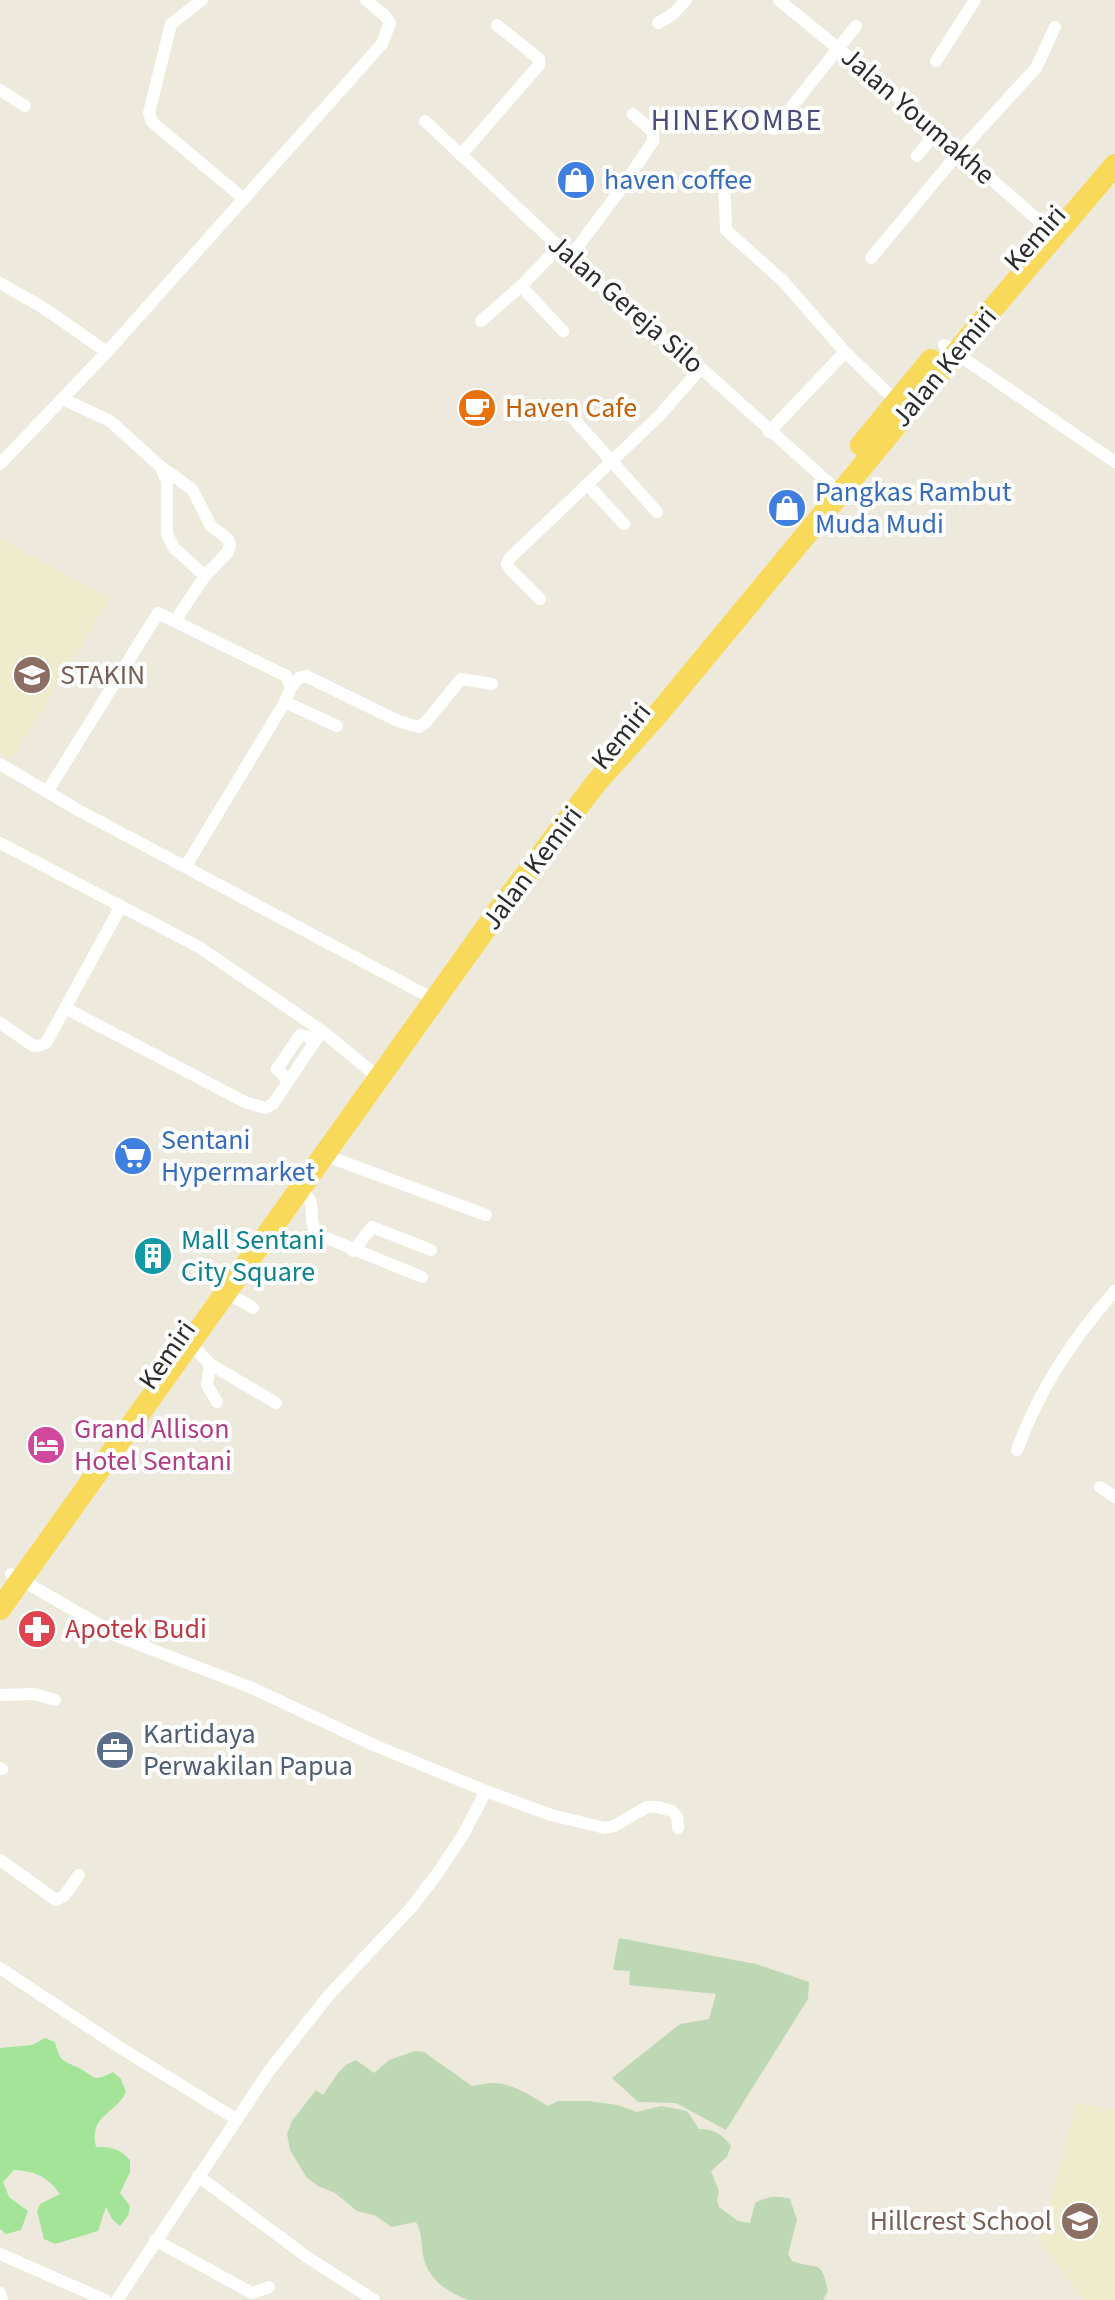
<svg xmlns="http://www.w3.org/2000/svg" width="1115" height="2300" font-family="'Source Sans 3',sans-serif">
<rect width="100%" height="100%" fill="#edeadd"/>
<g fill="#efebcd">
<path d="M 0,539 L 110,598 L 12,759 L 0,753 Z"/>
<path d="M 1077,2102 L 1115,2110 L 1115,2300 L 1084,2300 L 1039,2242 Z"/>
</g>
<path fill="#a3e499" d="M 45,2038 L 55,2042 C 60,2062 62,2060 79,2068 C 96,2077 92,2083 113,2072 L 121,2079 L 126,2092 C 114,2116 89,2114 96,2147 C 111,2147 119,2148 130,2160 L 130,2172 L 120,2193 L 130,2206 L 128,2216 L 120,2226 L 112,2219 L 106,2207 L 98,2231 L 55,2244 L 44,2239 L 37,2211 L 40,2204 L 60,2194 C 48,2177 35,2171 14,2170 L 3,2182 L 9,2197 L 28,2211 L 21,2230 L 6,2234 L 0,2229 L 0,2048 L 32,2045 Z"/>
<g fill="#bed7b4">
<path d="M 619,1938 L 756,1964 L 809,1982 L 808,1999 L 726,2130 L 676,2103 L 638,2102 L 612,2078 L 680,2024 L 709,2019 L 716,1994 L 629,1985 L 630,1971 L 613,1970 Z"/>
<path d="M 415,2051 L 424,2052 L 472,2086 C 479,2085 486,2083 492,2083 C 512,2083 531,2096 548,2106 L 558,2101 L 588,2101 L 618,2105 L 637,2112 L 661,2106 L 687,2111 L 699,2129 C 714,2129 722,2134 731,2146 L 727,2157 L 711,2171 L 719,2191 L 717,2200 L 719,2207 L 738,2221 L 750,2223 L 755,2203 C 768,2196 776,2195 790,2199 L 797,2220 L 788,2254 L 792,2261 C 818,2271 821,2257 828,2291 L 823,2300 L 468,2300 C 446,2291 428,2280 423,2255 C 421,2243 422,2232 416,2222 L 392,2227 L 376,2216 L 357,2211 L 335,2193 L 320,2187 L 307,2178 L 290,2150 L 287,2134 L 292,2121 L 316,2090 L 323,2095 L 338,2073 L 347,2064 L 356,2060 L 374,2073 L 389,2060 Z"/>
</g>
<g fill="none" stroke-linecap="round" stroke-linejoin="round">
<g stroke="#fff" stroke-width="12">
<path d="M 202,0 L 171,24 L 149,113 L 152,122 L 244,199"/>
<path d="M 779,0 L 901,100 L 1055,235"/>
<path d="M 658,23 L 673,14 L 686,0"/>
<path d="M 936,61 L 975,0"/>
<path d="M 0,90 L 25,106"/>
<path d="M 425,121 L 588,274 L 673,349 L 701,368 L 830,484"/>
<path d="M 774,129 L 856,26"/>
<path d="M 461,155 L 539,65 L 539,59 L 497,25"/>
<path d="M 917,156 L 937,131"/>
<path d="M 724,181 L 726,230 L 783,281 L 845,352 L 895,400"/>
<path d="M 560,246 L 521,286 L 563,331"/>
<path d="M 570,257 L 621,189 L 653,141 L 653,132 L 633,114"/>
<path d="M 871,258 L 960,151 L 1036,68 L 1055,27"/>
<path d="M 0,283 L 42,307 L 107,352"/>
<path d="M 481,321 L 521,286"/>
<path d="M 944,345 L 1115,462"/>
<path d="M 63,399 L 110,421 L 160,466 L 167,481 L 167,534 L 174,548 L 205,576 L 175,621"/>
<path d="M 573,418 L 657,512"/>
<path d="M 769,432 L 845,352"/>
<path d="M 0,464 L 107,352 L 382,44 L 390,23 L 385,16 L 366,0"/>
<path d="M 161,467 L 192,489 L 211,526 L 228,539 L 230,545 L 228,552 L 205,576"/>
<path d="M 587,484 L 624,524"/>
<path d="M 540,599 L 510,569 L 507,564 L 510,558 L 659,416 L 701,368"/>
<path d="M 291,687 L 299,678 L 306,676 L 398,721 L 419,727 L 426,722 L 461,679 L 492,684"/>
<path d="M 285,702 L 337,726"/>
<path d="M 0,764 L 78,810 L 424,994"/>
<path d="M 47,792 L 158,613 L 286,676 L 291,687 L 285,702 L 186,866"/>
<path d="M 0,843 L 199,947 L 322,1031 L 379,1078"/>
<path d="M 67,1009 L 245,1102 L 265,1108 L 273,1104 L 322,1031"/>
<path d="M 0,1023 L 32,1045 L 38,1046 L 46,1043 L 121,906"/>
<path d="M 288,1080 L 277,1069 L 300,1035 L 317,1039"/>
<path d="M 324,1155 L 486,1215"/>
<path d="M 299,1189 C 321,1204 305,1216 317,1234 L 422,1277"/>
<path d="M 353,1251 L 372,1227 L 431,1250"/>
<path d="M 226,1292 L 253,1308"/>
<path d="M 190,1343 L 210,1364 L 276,1403"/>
<path d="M 210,1364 L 207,1385 L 217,1402"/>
<path d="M 1017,1450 C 1038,1392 1074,1337 1115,1291"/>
<path d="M 1100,1487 L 1115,1497"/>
<path d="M 11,1574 L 122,1638 L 252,1688 L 376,1746 L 486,1791 L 551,1815 L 605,1828 L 614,1826 L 647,1807 L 658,1807 L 672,1811 L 677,1817 L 678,1828"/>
<path d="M 0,1695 L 35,1694 L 55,1700"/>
<path d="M 0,1768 L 2,1769"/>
<path d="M 0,1860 L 56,1900 L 64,1896 L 79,1875"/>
<path d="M 0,1968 L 119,2047 L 236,2119"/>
<path d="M 198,2176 L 307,2257 L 374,2300"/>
<path d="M 155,2240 L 252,2293 L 269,2287"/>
<path d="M 0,2254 L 105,2300"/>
<path d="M 0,2293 L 2,2300"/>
<path d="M 117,2300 L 269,2071 L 329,1995 L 411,1908 L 437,1874 L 463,1835 L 486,1791"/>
</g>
<g stroke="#f8d95a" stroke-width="22">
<path d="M 861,445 L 931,360"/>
<path d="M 0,1609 L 501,907 L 596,783 L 658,714 L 994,307 L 1115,165"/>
</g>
</g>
<defs>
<g id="shop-disc" transform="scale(2)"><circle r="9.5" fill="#3f7fe0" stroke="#fff"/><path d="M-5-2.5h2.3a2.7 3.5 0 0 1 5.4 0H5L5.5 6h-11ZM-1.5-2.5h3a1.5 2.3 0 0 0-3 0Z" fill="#fff"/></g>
<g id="cafe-disc" transform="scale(2)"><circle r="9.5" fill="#e8710a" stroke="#fff"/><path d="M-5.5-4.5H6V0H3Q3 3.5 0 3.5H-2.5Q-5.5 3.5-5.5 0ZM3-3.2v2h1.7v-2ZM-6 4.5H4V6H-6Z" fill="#fff"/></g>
<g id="university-disc" transform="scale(2)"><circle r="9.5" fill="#8d6e63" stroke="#fff"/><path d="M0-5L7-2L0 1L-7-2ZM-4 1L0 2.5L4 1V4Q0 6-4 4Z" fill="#fff"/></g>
<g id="supermarket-disc" transform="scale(2)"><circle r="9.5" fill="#3f7fe0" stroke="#fff"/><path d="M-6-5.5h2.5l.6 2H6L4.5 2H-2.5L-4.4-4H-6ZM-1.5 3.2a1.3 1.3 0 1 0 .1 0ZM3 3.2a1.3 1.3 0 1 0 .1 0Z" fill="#fff"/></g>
<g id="building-disc" transform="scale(2)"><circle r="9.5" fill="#0f9aa8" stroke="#fff"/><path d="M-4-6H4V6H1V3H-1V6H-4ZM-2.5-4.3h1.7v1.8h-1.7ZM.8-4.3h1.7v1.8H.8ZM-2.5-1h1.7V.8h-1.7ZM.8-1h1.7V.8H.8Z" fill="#fff"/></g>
<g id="hotel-disc" transform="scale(2)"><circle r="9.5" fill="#d1479c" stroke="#fff"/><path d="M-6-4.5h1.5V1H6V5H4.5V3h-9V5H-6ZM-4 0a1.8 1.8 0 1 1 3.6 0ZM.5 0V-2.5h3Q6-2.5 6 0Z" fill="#fff"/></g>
<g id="pharmacy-disc" transform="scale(2)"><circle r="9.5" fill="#e0444e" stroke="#fff"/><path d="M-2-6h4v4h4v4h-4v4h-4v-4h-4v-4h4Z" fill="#fff"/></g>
<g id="office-disc" transform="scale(2)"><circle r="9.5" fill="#5c6f8a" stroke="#fff"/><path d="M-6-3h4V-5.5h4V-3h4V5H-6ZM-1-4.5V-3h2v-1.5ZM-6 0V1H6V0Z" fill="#fff"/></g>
<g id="school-disc" transform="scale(2)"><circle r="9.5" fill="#8d6e63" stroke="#fff"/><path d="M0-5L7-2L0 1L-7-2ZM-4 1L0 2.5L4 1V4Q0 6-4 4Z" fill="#fff"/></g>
</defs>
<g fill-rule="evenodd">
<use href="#shop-disc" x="576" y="180"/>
<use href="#cafe-disc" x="477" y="408"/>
<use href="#shop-disc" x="787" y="508"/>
<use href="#university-disc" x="32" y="675"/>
<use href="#supermarket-disc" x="133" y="1156"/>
<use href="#building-disc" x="153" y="1256"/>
<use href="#hotel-disc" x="46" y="1445"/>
<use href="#pharmacy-disc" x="37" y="1629"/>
<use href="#office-disc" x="115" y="1750"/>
<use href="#school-disc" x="1080" y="2221"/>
</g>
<g text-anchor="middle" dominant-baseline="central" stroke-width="8" stroke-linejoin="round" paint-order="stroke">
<g font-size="28" fill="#2b2b2b" stroke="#fff">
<text transform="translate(918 116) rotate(41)">Jalan Youmakhe</text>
<text transform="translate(1035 238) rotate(-48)">Kemiri</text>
<text transform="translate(626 304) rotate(41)">Jalan Gereja Silo</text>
<text transform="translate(944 367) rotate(-50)">Jalan Kemiri</text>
<text transform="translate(621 736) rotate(-51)">Kemiri</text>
<text transform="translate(532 868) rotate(-53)">Jalan Kemiri</text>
<text transform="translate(167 1355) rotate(-55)">Kemiri</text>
</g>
<g font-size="28" fill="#366cbe" stroke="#fff" text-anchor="start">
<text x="604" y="180">haven coffee</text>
<text x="815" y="492">Pangkas Rambut<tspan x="815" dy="32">Muda Mudi</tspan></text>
<text x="161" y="1140">Sentani<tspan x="161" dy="32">Hypermarket</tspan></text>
</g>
<g font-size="28" fill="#c56008" stroke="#fff" text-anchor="start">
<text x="505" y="408">Haven Cafe</text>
</g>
<g font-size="28" fill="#785e54" stroke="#fff" text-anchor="start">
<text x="60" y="675">STAKIN</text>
<text x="1052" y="2221" text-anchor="end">Hillcrest School</text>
</g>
<g font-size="28" fill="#0d838f" stroke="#fff" text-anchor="start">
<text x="181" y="1240">Mall Sentani<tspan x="181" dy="32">City Square</tspan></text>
</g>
<g font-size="28" fill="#b23c85" stroke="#fff" text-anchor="start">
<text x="74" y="1429">Grand Allison<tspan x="74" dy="32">Hotel Sentani</tspan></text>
</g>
<g font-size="28" fill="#be3a42" stroke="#fff" text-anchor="start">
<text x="65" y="1629">Apotek Budi</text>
</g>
<g font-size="28" fill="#4e5e75" stroke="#fff" text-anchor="start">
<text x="143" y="1734">Kartidaya<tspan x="143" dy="32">Perwakilan Papua</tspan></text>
</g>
<g font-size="30" letter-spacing="2" fill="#4c4b7d" stroke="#fff">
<text x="737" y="120">HINEKOMBE</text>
</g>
</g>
</svg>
